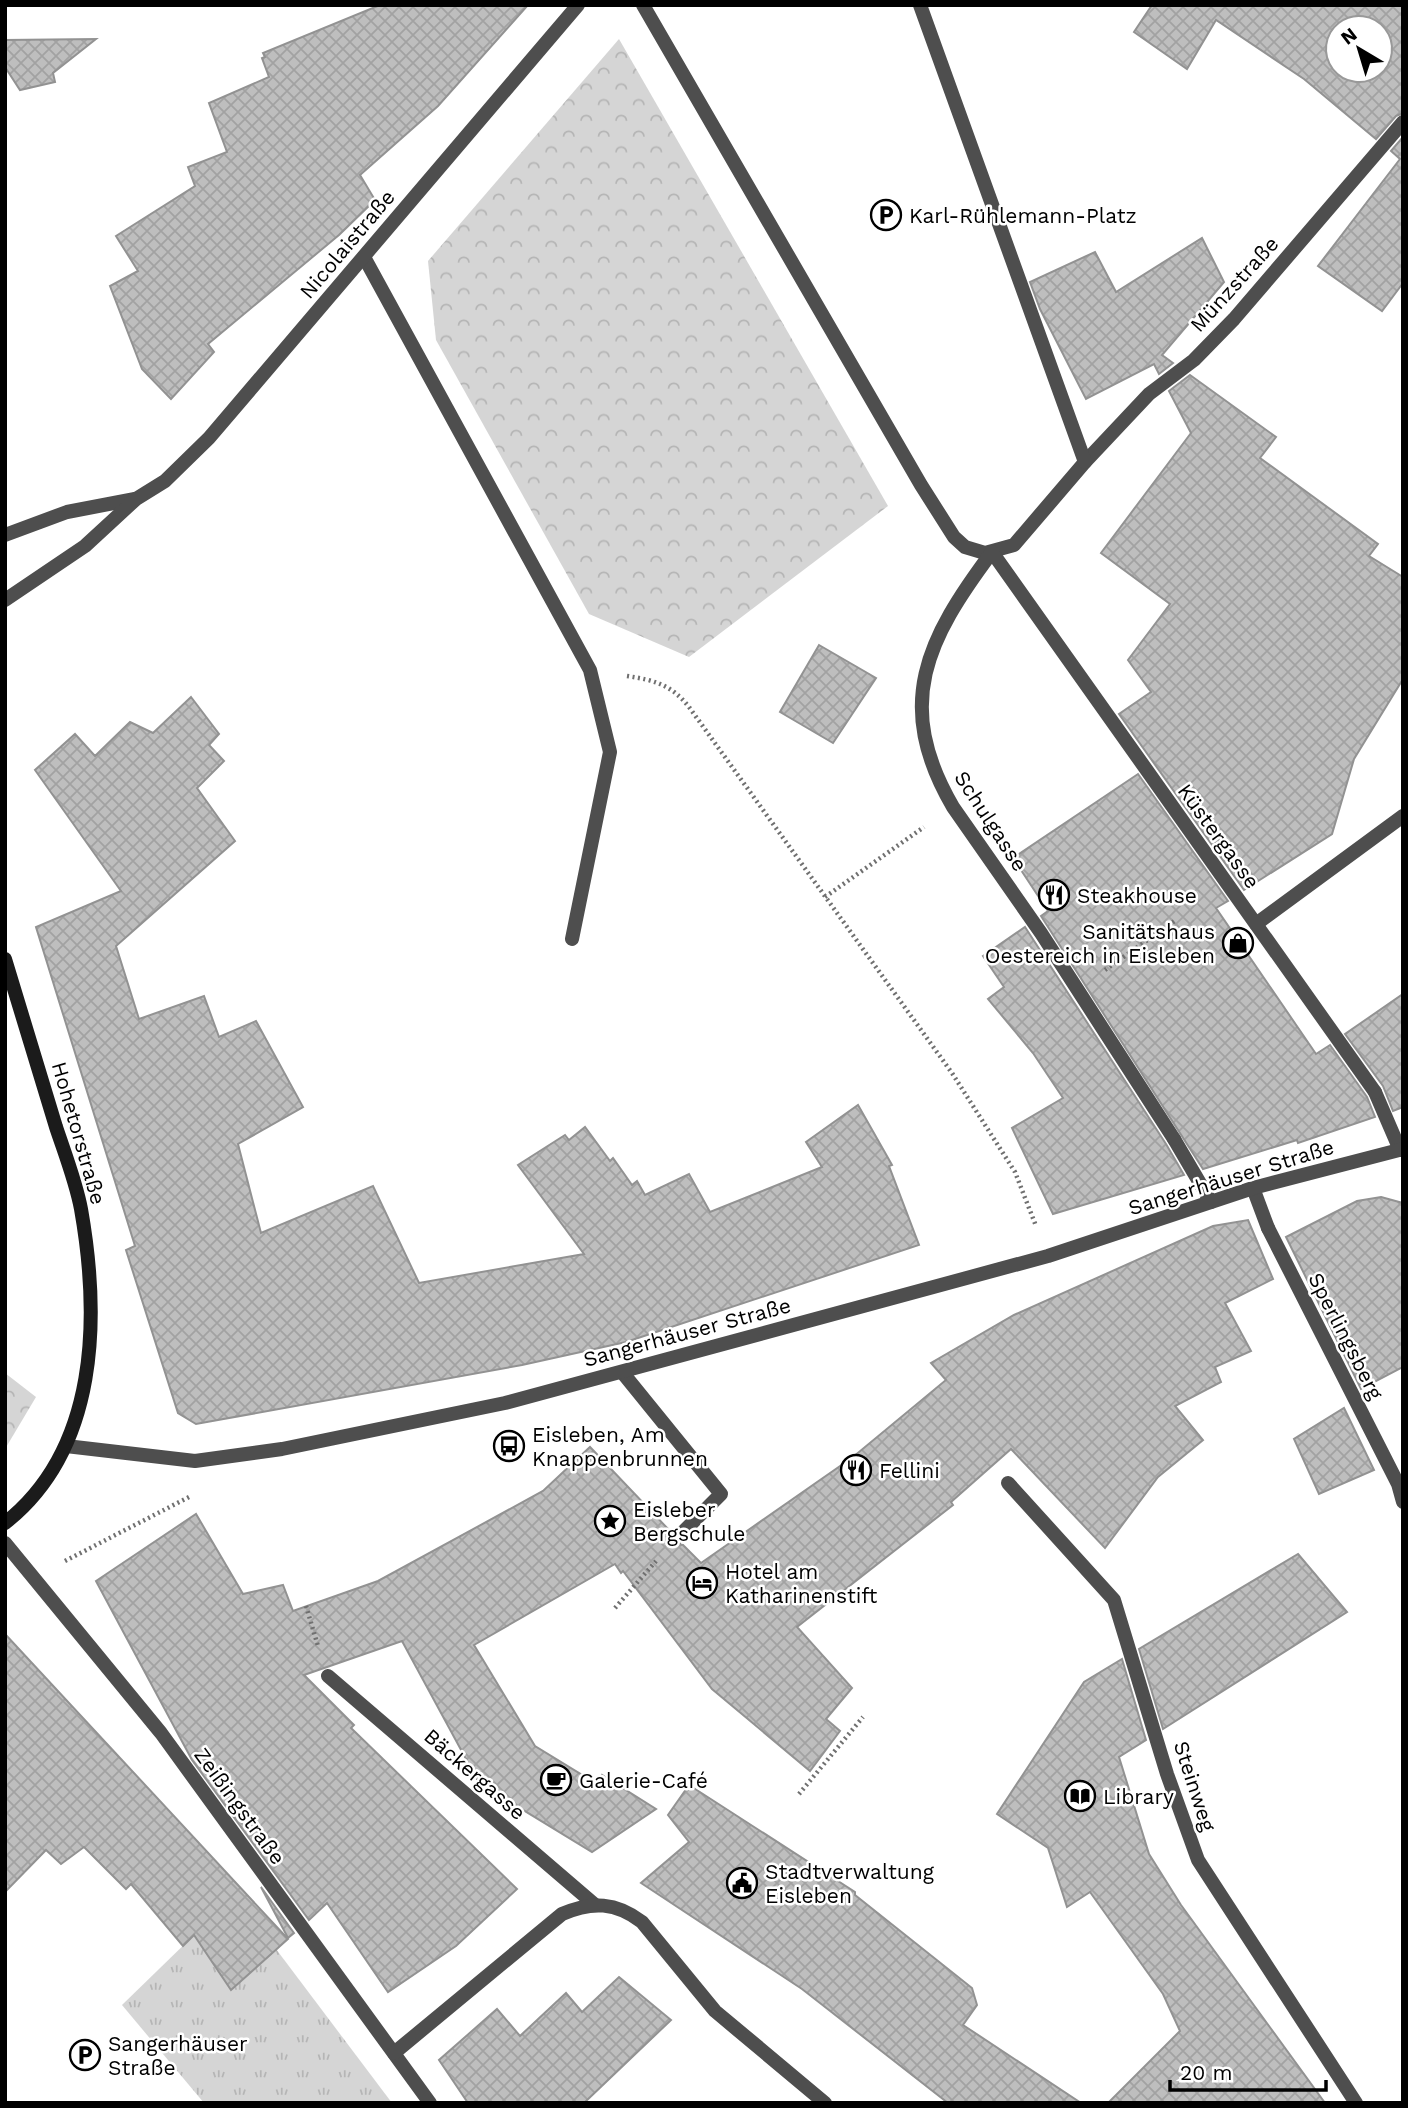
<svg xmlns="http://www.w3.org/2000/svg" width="1408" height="2108" font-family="'Work Sans',sans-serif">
<defs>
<pattern id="grass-tufts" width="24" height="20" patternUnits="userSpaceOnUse" patternTransform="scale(1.75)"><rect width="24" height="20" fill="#d5d5d5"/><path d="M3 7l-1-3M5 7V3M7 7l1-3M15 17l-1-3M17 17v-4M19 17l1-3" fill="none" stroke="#b5b5b5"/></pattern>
<pattern id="forest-crowns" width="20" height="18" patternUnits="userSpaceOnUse" patternTransform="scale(1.75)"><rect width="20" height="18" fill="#d5d5d5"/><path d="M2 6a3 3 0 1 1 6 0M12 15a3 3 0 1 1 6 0" fill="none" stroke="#b5b5b5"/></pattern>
<pattern id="building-cross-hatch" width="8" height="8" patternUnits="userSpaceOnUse" patternTransform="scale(1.75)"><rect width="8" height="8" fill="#bebebe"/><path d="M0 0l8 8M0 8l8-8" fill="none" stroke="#a2a2a2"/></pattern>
</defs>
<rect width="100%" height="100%" fill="#fff"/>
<path fill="url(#grass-tufts)" d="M 194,1935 L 276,1949 L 392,2103 L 204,2103 L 122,2005 Z"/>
<g fill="url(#forest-crowns)">
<path d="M 619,39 L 888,506 L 689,657 L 589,614 L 436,340 L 428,261 Z"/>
<path d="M 5,1373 L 36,1397 L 5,1449 Z"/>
</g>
<g fill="url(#building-cross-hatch)" stroke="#929292" stroke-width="2" fill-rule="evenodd">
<path d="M 380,5 L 528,5 L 438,106 L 360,175 L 375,200 L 339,235 L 208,344 L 214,352 L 171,399 L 142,369 L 110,286 L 138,271 L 116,236 L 195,186 L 188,167 L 227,152 L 209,103 L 269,77 L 262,58 L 265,57 L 263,53 Z"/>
<path d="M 1152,5 L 1403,5 L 1403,113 L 1396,116 L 1376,139 L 1304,79 L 1216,20 L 1187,69 L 1134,32 ZM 1338,28 L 1380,28 L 1380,70 L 1338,70 Z"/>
<path d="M 96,39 L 53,73 L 55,82 L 20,90 L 5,67 L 5,40 Z"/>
<path d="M 1403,137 L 1403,283 L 1382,311 L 1318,266 L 1400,159 L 1391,151 Z"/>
<path d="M 1202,238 L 1224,282 L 1162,355 L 1173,363 L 1159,374 L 1154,364 L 1086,399 L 1040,309 L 1030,282 L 1095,252 L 1116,292 Z"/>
<path d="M 1190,375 L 1276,437 L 1260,458 L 1378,544 L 1369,556 L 1403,577 L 1403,679 L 1354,759 L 1332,834 L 1244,890 L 1119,714 L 1151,692 L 1128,660 L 1170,604 L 1101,553 L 1191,433 L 1169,391 Z"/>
<path d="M 819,645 L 876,678 L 833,743 L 780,712 Z"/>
<path d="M 191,697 L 219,734 L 209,745 L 224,761 L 197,788 L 235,841 L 116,946 L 139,1019 L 204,996 L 219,1037 L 256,1021 L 303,1107 L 238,1144 L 261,1233 L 373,1186 L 419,1283 L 584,1254 L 518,1165 L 565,1135 L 569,1140 L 585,1127 L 610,1161 L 613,1158 L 632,1185 L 637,1181 L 645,1195 L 689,1174 L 710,1212 L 822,1167 L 806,1142 L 858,1105 L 892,1165 L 889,1166 L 919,1245 L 626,1342 L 522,1365 L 196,1424 L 178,1413 L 126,1250 L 135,1246 L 36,927 L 121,891 L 35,770 L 75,734 L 95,756 L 130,722 L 153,733 Z"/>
<path d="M 1138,774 L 1228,901 L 1216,908 L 1316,1054 L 1330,1045 L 1367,1097 L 1375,1117 L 1298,1143 L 1297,1140 L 1203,1169 L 1041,916 L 1048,911 L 1013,858 Z"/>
<path d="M 1025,927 L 1166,1144 L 1184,1175 L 1053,1214 L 1012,1128 L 1063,1098 L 1033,1053 L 988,999 L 1004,987 L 983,956 Z"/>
<path d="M 1403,994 L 1403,1107 L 1393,1111 L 1383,1086 L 1345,1034 Z"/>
<path d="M 1381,1197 L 1403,1203 L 1403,1367 L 1361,1389 L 1286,1237 L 1357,1201 Z"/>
<path d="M 1248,1220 L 1273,1279 L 1225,1303 L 1251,1351 L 1215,1367 L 1221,1382 L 1175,1406 L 1203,1440 L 1158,1477 L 1105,1548 L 1011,1449 L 951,1502 L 953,1505 L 797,1627 L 852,1688 L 826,1719 L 840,1731 L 810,1771 L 712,1689 L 623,1571 L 621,1573 L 615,1564 L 474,1645 L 535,1746 L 597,1784 L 602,1775 L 656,1809 L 592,1852 L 479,1783 L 402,1641 L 304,1675 L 354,1725 L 351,1728 L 517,1889 L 456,1946 L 388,1992 L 327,1903 L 309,1920 L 192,1760 L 96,1581 L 196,1514 L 243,1594 L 283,1585 L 293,1611 L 378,1581 L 543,1491 L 590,1447 L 670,1531 L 671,1543 L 683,1545 L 701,1563 L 853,1457 L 946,1380 L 931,1363 L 1014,1315 L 1213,1226 Z"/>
<path d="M 1344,1408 L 1374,1470 L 1319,1494 L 1294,1439 Z"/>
<path d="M 1298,1554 L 1347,1612 L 1163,1729 L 1139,1649 Z"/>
<path d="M 5,1634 L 288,1939 L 231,1990 L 194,1935 L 183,1946 L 131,1884 L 126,1889 L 84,1847 L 61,1864 L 46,1850 L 5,1892 Z"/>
<path d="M 1122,1659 L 1146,1740 L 1119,1757 L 1149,1854 L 1181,1905 L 1325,2103 L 1108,2103 L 1180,2031 L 1163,1994 L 1090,1892 L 1067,1907 L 1048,1848 L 997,1814 L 1084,1682 Z"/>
<path d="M 689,1785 L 855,1892 L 855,1895 L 972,1988 L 977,2005 L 963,2025 L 1081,2103 L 948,2103 L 802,1989 L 641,1883 L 689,1842 L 668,1815 Z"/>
<path d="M 261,1887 L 294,1933 L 288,1938 Z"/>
<path d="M 619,1977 L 671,2020 L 584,2103 L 468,2103 L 439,2060 L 497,2009 L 520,2036 L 566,1993 L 582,2012 Z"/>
</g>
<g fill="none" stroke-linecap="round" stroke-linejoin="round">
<g stroke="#707070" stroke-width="4.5" stroke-dasharray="2 3.5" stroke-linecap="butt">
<path d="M 627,676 C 654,680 672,685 689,707 L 952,1073 L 1015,1172 L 1036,1226"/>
<path d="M 825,897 L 924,827"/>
<path d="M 1105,970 L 1176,920"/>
<path d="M 65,1561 L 191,1496"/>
<path d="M 306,1606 L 318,1646"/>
<path d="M 615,1608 L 656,1561"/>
<path d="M 799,1794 L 863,1717"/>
</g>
<g stroke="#4e4e4e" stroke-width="14">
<path d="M 364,257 L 590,670 L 610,752 L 572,939"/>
<path d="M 1268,1228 L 1398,1484 L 1403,1502"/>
</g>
<g stroke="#4e4e4e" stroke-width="14">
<path d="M 1375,1092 L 1400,1150"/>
<path d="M 1174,1139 L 1211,1202"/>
<path d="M 1253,1188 L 1268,1228"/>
<path d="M 622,1372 L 721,1494 L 678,1537"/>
<path d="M 66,1446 L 195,1461 L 282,1449 L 505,1403 L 1048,1256 L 1253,1188 L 1403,1149"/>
</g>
<g stroke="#4e4e4e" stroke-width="14">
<path d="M 643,5 L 921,485 L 954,537 L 965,547 L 985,553 L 1014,545 L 1085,462 L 1149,394 L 1194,360 L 1234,319 L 1403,122"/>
<path d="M 920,5 L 1085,462"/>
<path d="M 5,535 L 67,512 L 135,499"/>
<path d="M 5,600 L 85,546 L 136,499 L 165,481 L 209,438 L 578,5"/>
<path d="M 1256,924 L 1403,816"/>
<path d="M 1174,1139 L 1041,933 L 953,807 C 893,704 927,639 992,552 L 1375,1092"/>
<path d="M 1008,1483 L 1114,1600 L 1167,1774 L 1198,1860 L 1356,2103"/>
<path d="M 5,1543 L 161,1733 L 430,2103"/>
<path d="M 328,1676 L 594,1904"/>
<path d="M 394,2053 L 562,1914 C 592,1901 616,1902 642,1922 L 715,2011 L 825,2103"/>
</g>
<path stroke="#1b1b1b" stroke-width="14" d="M 5,959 C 22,1015 39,1071 56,1127 C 65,1154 76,1182 81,1209 C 100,1317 99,1449 5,1523"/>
</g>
<defs>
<g id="parking-ring" transform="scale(1.575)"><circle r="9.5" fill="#fff" stroke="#000" stroke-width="1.5"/><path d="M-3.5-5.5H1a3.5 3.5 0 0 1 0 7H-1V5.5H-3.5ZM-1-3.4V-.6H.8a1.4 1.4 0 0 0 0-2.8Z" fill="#000"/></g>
<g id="restaurant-ring" transform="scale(1.575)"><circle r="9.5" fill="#fff" stroke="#000" stroke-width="1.5"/><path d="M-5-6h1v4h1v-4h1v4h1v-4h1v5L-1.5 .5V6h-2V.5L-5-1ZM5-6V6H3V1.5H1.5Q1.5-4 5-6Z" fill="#000"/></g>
<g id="shop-ring" transform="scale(1.575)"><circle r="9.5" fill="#fff" stroke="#000" stroke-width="1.5"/><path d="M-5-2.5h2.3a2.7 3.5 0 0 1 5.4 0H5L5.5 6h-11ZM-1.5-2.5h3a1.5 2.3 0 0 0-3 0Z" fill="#000"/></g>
<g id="bus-ring" transform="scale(1.575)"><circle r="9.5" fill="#fff" stroke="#000" stroke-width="1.5"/><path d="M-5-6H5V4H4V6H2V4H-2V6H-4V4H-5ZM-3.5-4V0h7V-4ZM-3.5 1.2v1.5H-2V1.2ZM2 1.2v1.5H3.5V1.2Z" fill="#000"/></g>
<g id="sight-ring" transform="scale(1.575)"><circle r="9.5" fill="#fff" stroke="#000" stroke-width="1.5"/><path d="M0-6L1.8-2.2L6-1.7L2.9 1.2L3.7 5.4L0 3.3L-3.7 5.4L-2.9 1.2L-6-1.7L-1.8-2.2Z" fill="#000"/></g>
<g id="hotel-ring" transform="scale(1.575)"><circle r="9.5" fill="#fff" stroke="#000" stroke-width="1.5"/><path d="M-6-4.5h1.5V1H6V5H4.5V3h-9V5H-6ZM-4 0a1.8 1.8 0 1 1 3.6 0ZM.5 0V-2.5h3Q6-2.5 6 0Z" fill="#000"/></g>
<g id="cafe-ring" transform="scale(1.575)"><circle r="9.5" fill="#fff" stroke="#000" stroke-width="1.5"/><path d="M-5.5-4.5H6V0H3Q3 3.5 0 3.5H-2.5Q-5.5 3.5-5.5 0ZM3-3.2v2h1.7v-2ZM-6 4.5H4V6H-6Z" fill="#000"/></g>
<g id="library-ring" transform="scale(1.575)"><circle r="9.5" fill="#fff" stroke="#000" stroke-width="1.5"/><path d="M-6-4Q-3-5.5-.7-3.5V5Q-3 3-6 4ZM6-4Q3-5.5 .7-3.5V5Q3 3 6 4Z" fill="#000"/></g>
<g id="civic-ring" transform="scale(1.575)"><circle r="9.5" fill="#fff" stroke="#000" stroke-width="1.5"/><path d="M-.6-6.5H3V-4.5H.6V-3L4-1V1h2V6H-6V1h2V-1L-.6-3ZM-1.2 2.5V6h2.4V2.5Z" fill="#000"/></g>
</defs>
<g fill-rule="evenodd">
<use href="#parking-ring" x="886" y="215"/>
<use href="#restaurant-ring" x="1054" y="895"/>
<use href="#shop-ring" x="1238" y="943"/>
<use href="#bus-ring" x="509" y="1446"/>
<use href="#restaurant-ring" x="856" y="1470"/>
<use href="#sight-ring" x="610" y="1521"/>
<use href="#hotel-ring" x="702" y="1583"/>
<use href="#cafe-ring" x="556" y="1780"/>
<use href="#library-ring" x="1080" y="1796"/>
<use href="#civic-ring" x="742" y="1883"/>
<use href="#parking-ring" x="85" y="2055"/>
</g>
<g text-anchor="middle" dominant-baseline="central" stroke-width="5" stroke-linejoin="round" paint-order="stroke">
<g font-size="21" fill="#000" stroke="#fff" text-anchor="start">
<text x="909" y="215">Karl-Rühlemann-Platz</text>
<text x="1077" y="895">Steakhouse</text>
<text x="1215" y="931" text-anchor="end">Sanitätshaus<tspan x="1215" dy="24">Oestereich in Eisleben</tspan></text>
<text x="532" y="1434">Eisleben, Am<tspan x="532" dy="24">Knappenbrunnen</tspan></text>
<text x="879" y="1470">Fellini</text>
<text x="633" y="1509">Eisleber<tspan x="633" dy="24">Bergschule</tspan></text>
<text x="725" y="1571">Hotel am<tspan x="725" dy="24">Katharinenstift</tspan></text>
<text x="579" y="1780">Galerie-Café</text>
<text x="1103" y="1796">Library</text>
<text x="765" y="1871">Stadtverwaltung<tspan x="765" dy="24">Eisleben</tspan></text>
<text x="108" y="2043">Sangerhäuser<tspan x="108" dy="24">Straße</tspan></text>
</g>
<g font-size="21" fill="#000" stroke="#fff">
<text transform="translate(347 244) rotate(-50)">Nicolaistraße</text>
<text transform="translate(1234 284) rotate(-48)">Münzstraße</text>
<text transform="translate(991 821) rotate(57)">Schulgasse</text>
<text transform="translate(1219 836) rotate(54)">Küstergasse</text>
<text transform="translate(79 1133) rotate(74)">Hohetorstraße</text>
<text transform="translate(1231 1177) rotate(-17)">Sangerhäuser Straße</text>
<text transform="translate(687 1332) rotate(-15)">Sangerhäuser Straße</text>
<text transform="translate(1346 1336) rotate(63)">Sperlingsberg</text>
<text transform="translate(475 1774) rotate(41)">Bäckergasse</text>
<text transform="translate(1195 1786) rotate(72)">Steinweg</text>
<text transform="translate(240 1806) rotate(54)">Zeißingstraße</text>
</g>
</g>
<rect width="1408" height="2108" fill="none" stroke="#000000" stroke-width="14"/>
<g transform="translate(1359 49) rotate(322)"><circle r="33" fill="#ffffff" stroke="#999999" stroke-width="2"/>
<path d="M0-5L12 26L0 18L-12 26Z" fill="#000000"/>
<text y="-10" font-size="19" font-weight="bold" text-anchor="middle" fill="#000000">N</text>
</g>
<path d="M1170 2080v10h156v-10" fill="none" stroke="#000000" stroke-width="3.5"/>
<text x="1180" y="2080" font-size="21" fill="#000000" stroke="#ffffff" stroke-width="5" paint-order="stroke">20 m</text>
</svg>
